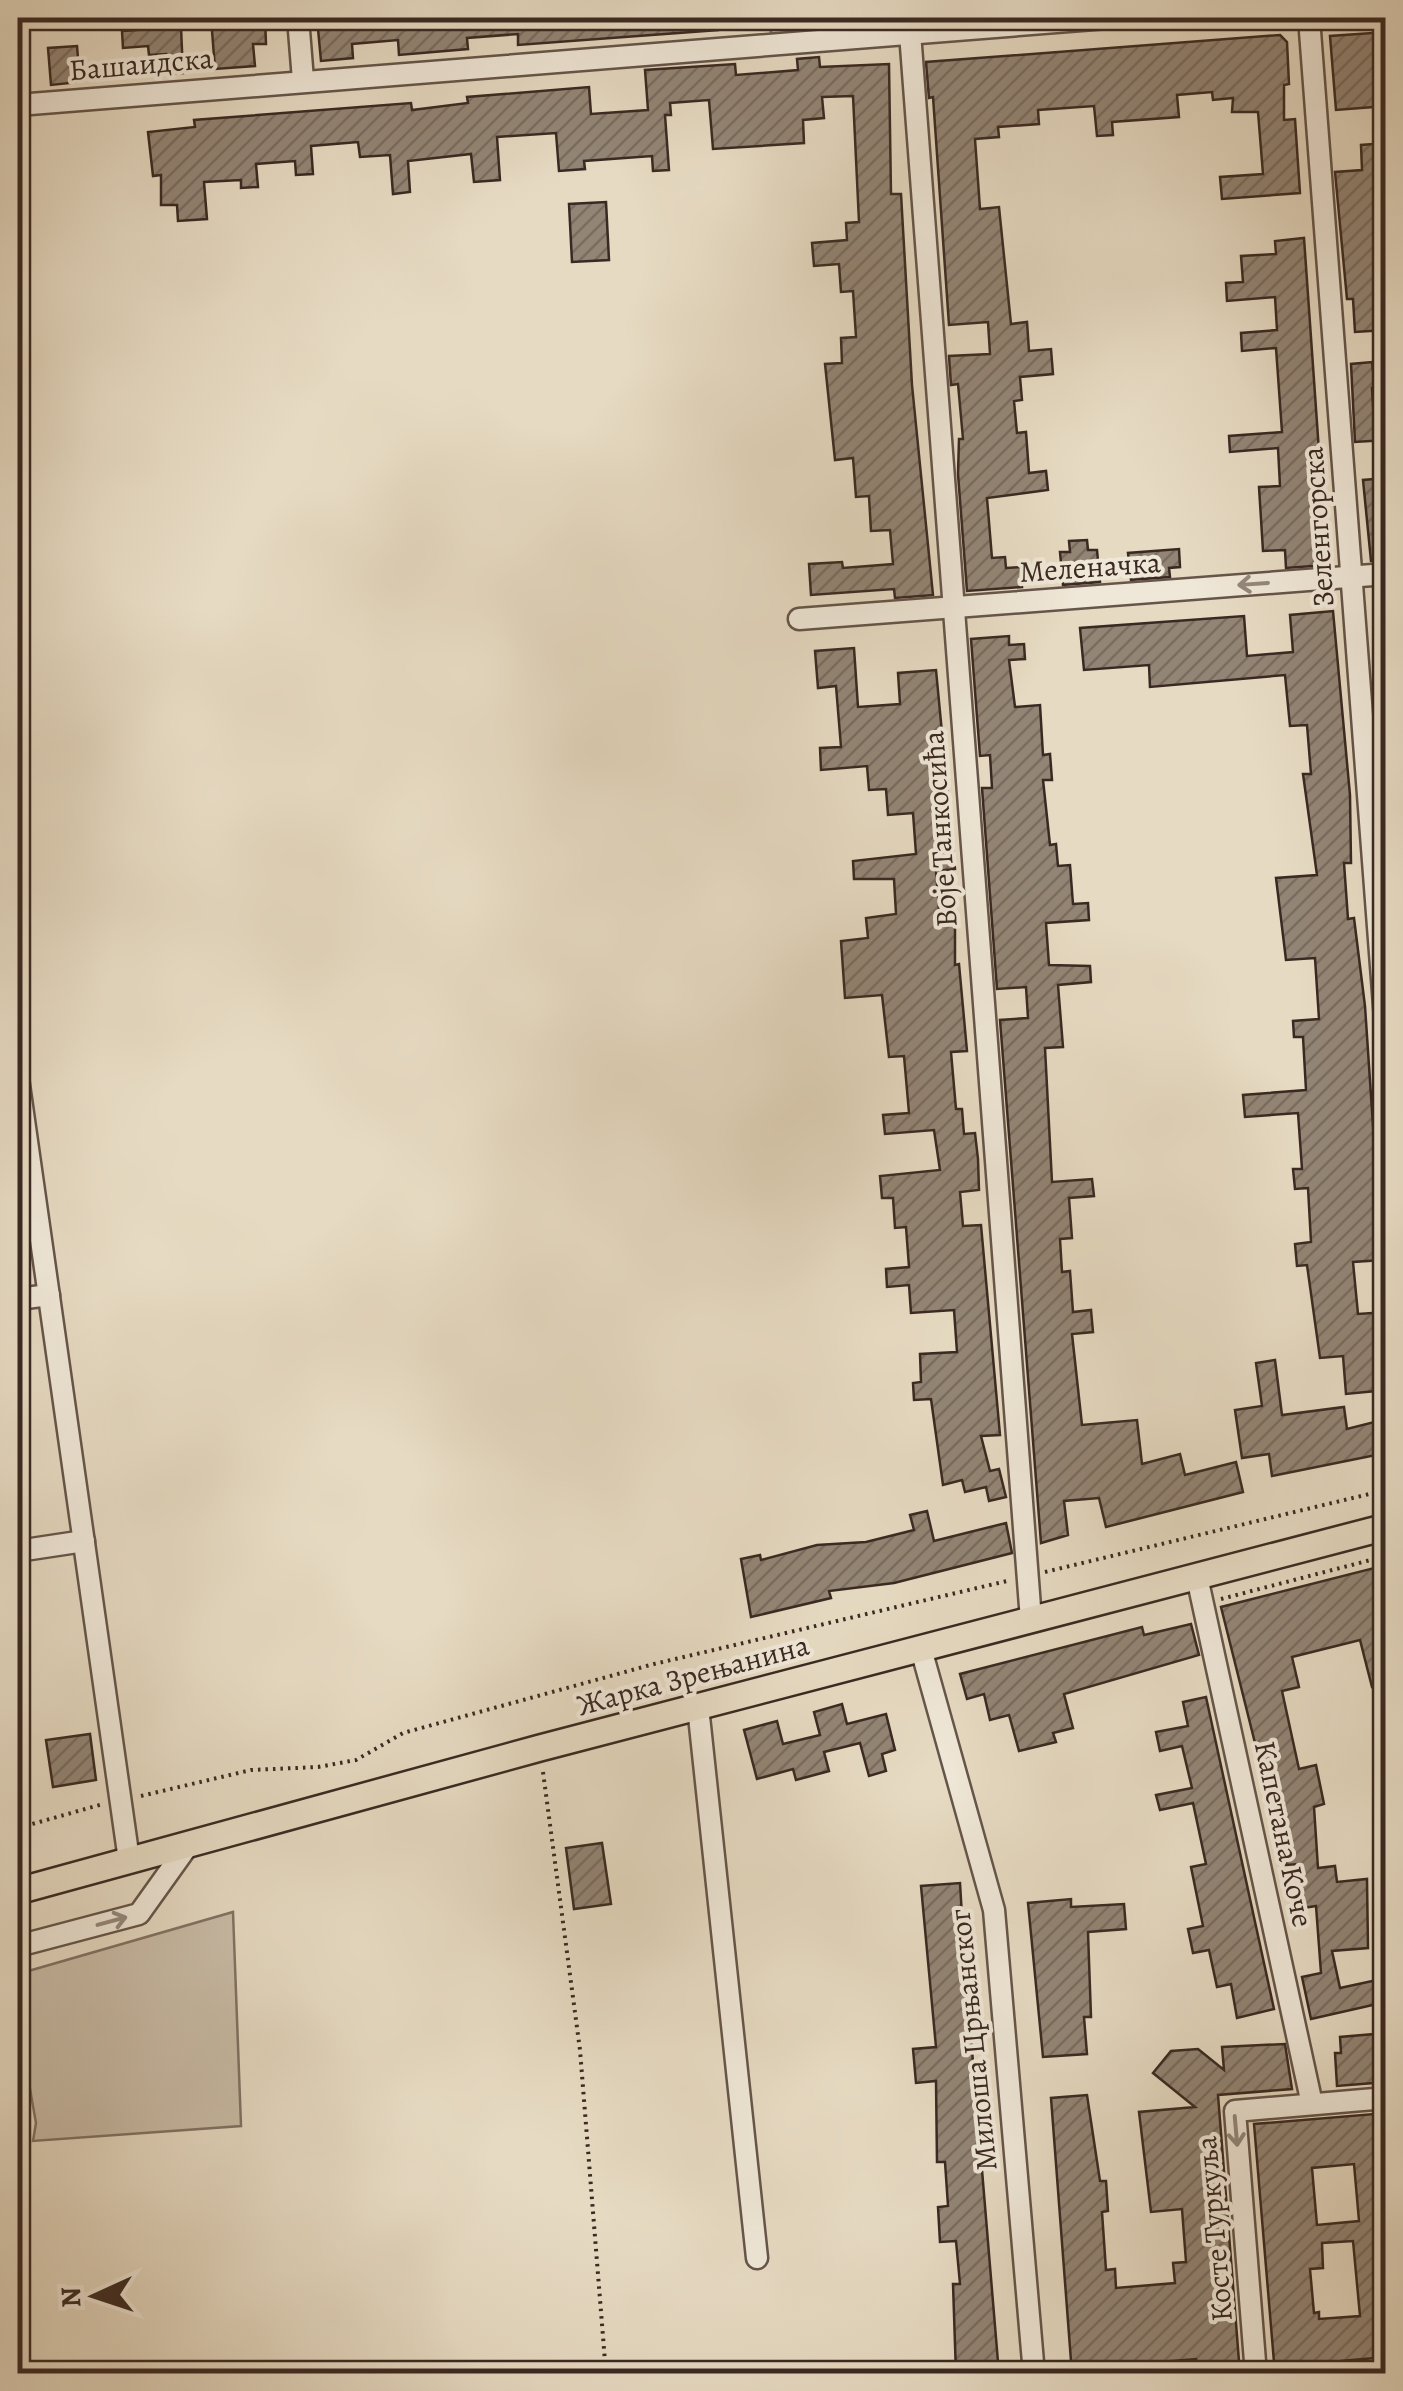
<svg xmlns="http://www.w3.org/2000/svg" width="1403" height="2391" font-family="Alegreya,serif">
<defs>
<pattern id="cemetery-stones" width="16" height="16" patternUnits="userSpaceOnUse" patternTransform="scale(2.5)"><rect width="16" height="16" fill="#c9bca7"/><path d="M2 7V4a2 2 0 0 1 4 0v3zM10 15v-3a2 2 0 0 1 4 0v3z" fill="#a49988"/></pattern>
<pattern id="building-hatch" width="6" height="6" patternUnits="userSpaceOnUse" patternTransform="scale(2.5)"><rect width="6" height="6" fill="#938575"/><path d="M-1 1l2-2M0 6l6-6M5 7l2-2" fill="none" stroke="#796d60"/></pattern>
</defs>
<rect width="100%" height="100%" fill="#e6dac2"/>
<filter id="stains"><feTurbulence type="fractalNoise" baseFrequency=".002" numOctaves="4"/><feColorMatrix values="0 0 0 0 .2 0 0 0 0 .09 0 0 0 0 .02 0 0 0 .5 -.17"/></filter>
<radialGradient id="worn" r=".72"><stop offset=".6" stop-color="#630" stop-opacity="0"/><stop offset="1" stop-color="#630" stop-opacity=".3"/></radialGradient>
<path fill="#c9bca7" stroke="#827264" stroke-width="2.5" d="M 233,1912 L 241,2126 L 33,2141 L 36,2123 L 18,2021 L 18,1974 Z"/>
<path fill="url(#cemetery-stones)" stroke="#827264" stroke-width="2.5" d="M 770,18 L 965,18 L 771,34 Z"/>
<g fill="url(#building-hatch)" stroke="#3a2922" stroke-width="2.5" fill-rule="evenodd">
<path d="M 211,18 L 265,18 L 266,44 L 253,44 L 255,66 L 215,69 Z"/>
<path d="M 317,18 L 718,18 L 718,30 L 518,45 L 518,34 L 467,38 L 468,49 L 399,55 L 398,40 L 352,44 L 353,58 L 321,61 Z"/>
<path d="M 181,27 L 183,73 L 167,74 L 166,54 L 149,55 L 148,46 L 123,48 L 122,31 Z"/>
<path d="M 1386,32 L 1386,106 L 1336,110 L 1330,36 Z"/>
<path d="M 1280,35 L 1287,42 L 1289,84 L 1284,85 L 1284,120 L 1295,119 L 1300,193 L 1222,199 L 1220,177 L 1263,174 L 1258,112 L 1232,112 L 1233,98 L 1213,100 L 1212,92 L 1177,95 L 1179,117 L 1112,122 L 1113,135 L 1097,136 L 1094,106 L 1038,110 L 1039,124 L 998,127 L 999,137 L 975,139 L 980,209 L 999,207 L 1011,324 L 1027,322 L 1029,351 L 1051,349 L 1053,374 L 1020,377 L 1022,400 L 1014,401 L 1017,433 L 1026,432 L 1029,473 L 1046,471 L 1048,490 L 987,498 L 992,558 L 1005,557 L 1006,568 L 1020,567 L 1022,587 L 967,591 L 958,474 L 959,439 L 963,439 L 958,384 L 951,385 L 949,356 L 990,354 L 988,322 L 949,325 L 933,97 L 929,98 L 926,62 Z"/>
<path d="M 77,46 L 80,82 L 51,85 L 48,48 Z"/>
<path d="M 819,57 L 820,67 L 889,64 L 891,194 L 901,194 L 912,385 L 933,595 L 895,598 L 894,589 L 811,595 L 809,564 L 842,562 L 843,568 L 893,564 L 890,530 L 871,531 L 869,496 L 856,497 L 853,458 L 835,460 L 825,364 L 842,363 L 841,338 L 856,337 L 853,291 L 841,292 L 839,264 L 814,266 L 812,243 L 847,240 L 846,223 L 859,222 L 853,96 L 822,97 L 824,118 L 803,120 L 804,143 L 713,149 L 709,100 L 670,103 L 671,115 L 665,115 L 669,170 L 653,171 L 652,156 L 584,161 L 585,169 L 559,171 L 556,133 L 497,137 L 500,180 L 474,182 L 471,154 L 408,161 L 410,192 L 393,194 L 390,155 L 360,157 L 358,142 L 311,146 L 313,174 L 296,175 L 295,161 L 256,164 L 258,187 L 241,188 L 241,180 L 204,182 L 207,219 L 178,221 L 177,205 L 161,205 L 161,175 L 153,176 L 148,132 L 195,127 L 194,120 L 411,103 L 412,110 L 468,103 L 467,97 L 589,87 L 591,114 L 648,110 L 645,70 L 735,64 L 736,75 L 798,70 L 797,59 Z"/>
<path d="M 1386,143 L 1386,163 L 1381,163 L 1386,330 L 1355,332 L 1353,299 L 1347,299 L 1335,172 L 1362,170 L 1361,145 Z"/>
<path d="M 606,202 L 609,260 L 572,262 L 569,204 Z"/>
<path d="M 1304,238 L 1327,565 L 1286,568 L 1285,550 L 1263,551 L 1259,487 L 1280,486 L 1278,448 L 1230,452 L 1229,436 L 1282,432 L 1276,348 L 1242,351 L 1241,333 L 1277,330 L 1275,297 L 1227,301 L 1226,283 L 1243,282 L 1241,256 L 1276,254 L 1275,241 Z"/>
<path d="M 1372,362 L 1373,371 L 1386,370 L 1386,387 L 1372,388 L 1374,422 L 1386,421 L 1386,440 L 1355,442 L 1351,364 Z"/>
<path d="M 1386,478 L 1386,560 L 1371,561 L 1363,480 Z"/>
<path d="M 1087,540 L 1088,550 L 1097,550 L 1100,582 L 1063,585 L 1060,552 L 1070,552 L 1069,541 Z"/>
<path d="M 1179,549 L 1180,567 L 1169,568 L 1170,577 L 1131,580 L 1128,553 Z"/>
<path d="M 1333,611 L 1350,795 L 1351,863 L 1344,863 L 1348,919 L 1354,918 L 1365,1006 L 1382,1260 L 1353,1262 L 1358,1314 L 1386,1312 L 1386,1390 L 1346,1394 L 1343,1356 L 1320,1358 L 1307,1265 L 1297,1266 L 1295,1244 L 1311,1242 L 1308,1188 L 1295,1189 L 1293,1169 L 1302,1169 L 1298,1113 L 1245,1117 L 1243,1095 L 1306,1090 L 1303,1037 L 1294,1037 L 1293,1021 L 1319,1019 L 1315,958 L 1286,960 L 1276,878 L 1317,875 L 1303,774 L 1311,774 L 1307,725 L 1290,726 L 1285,675 L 1150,687 L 1149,665 L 1084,670 L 1080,628 L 1244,616 L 1247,656 L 1293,652 L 1290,615 Z"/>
<path d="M 1009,636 L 1009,645 L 1024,644 L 1025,659 L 1009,660 L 1015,707 L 1040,705 L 1043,755 L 1050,754 L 1052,780 L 1043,780 L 1050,845 L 1056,844 L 1058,866 L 1070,865 L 1073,904 L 1088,903 L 1089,920 L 1046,923 L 1049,965 L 1090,966 L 1091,982 L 1058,985 L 1063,1047 L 1045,1048 L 1052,1182 L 1092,1179 L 1094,1196 L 1069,1198 L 1072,1238 L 1060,1239 L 1062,1272 L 1070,1271 L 1073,1312 L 1091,1310 L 1093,1332 L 1072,1334 L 1082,1425 L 1137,1420 L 1142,1464 L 1180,1454 L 1185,1475 L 1236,1462 L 1243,1492 L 1106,1527 L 1099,1498 L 1064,1501 L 1068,1535 L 1041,1543 L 1000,1020 L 1028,1018 L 1026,987 L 997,989 L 982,788 L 992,788 L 990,755 L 980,756 L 971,639 Z"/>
<path d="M 854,648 L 858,707 L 900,704 L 898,673 L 936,670 L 955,869 L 936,871 L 939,910 L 955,909 L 955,965 L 959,964 L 967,1051 L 951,1052 L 956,1109 L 962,1109 L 964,1134 L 975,1133 L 978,1159 L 979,1190 L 960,1192 L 963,1226 L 981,1225 L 1000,1435 L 981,1436 L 990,1471 L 999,1469 L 1006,1497 L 989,1501 L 986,1487 L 965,1492 L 962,1480 L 943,1485 L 931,1399 L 914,1400 L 913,1383 L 921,1382 L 920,1354 L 957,1352 L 954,1310 L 911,1313 L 909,1285 L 887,1287 L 886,1269 L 909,1267 L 906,1227 L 895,1228 L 893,1198 L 882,1198 L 880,1176 L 940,1170 L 934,1130 L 885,1134 L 883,1115 L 909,1113 L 904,1056 L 889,1057 L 882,995 L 845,998 L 841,941 L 868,938 L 866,918 L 896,914 L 894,879 L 854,879 L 853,861 L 916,854 L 913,813 L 888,815 L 886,789 L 869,790 L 867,766 L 821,770 L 820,748 L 841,747 L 836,686 L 818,688 L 815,651 Z"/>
<path d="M 1275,1360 L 1282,1415 L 1344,1407 L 1347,1429 L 1386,1419 L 1386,1453 L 1272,1476 L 1269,1454 L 1242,1458 L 1235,1410 L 1262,1406 L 1256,1363 Z"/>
<path d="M 927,1511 L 934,1541 L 1006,1523 L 1012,1553 L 894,1583 L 829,1591 L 831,1598 L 751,1617 L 741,1559 L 760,1555 L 761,1560 L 817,1545 L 866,1542 L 914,1530 L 910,1515 Z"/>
<path d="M 1386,1565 L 1386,1683 L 1372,1687 L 1360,1640 L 1292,1657 L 1299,1687 L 1282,1691 L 1299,1769 L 1316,1765 L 1324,1804 L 1314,1807 L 1318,1868 L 1335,1866 L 1337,1882 L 1367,1879 L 1368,1948 L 1332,1951 L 1340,1988 L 1386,1978 L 1386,2002 L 1311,2019 L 1302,1977 L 1321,1973 L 1316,1906 L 1303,1908 L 1298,1864 L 1286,1865 L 1284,1826 L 1276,1827 L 1221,1607 Z"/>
<path d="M 1191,1624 L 1199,1655 L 1064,1694 L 1073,1728 L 1053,1733 L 1056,1742 L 1019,1751 L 1009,1715 L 990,1720 L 984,1694 L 967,1699 L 960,1674 L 1142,1627 L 1144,1635 Z"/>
<path d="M 1206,1697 L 1274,2009 L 1237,2018 L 1231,1984 L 1217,1987 L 1209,1950 L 1193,1953 L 1188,1929 L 1203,1926 L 1191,1867 L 1206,1864 L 1193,1803 L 1160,1810 L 1156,1795 L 1192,1788 L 1182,1746 L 1160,1751 L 1156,1732 L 1188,1726 L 1183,1702 Z"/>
<path d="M 842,1704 L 847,1724 L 886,1714 L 895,1750 L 882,1754 L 886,1771 L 869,1776 L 860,1743 L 824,1752 L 829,1771 L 796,1780 L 793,1769 L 757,1779 L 744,1730 L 777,1721 L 783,1744 L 820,1735 L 814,1712 Z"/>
<path d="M 90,1734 L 96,1780 L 53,1787 L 46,1740 Z"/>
<path d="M 602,1843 L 611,1904 L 574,1909 L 566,1848 Z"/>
<path d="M 960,1883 L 965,1966 L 999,2374 L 956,2374 L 953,2284 L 960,2284 L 956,2241 L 940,2242 L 938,2207 L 948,2206 L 945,2162 L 937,2162 L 936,2081 L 916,2083 L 913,2049 L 936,2047 L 921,1886 Z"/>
<path d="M 1071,1899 L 1071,1907 L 1124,1904 L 1126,1929 L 1088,1932 L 1091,2017 L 1084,2017 L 1087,2054 L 1043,2057 L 1028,1903 Z"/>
<path d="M 1386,2033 L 1386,2082 L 1337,2086 L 1335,2053 L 1341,2053 L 1340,2037 Z"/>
<path d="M 1285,2044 L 1292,2089 L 1218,2095 L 1240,2374 L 1198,2374 L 1196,2359 L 1135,2364 L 1136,2374 L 1072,2374 L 1051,2098 L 1087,2095 L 1100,2181 L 1106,2181 L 1108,2211 L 1102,2212 L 1106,2270 L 1115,2269 L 1116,2288 L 1175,2283 L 1173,2263 L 1186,2262 L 1182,2209 L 1151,2212 L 1139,2112 L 1195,2107 L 1153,2073 L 1171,2051 L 1198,2049 L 1224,2070 L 1222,2047 Z"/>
<path d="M 1386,2113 L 1386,2357 L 1342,2361 L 1343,2374 L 1275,2374 L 1254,2124 ZM 1354,2164 L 1359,2221 L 1317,2225 L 1312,2168 ZM 1353,2241 L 1360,2316 L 1319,2319 L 1319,2312 L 1314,2313 L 1310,2269 L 1323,2268 L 1322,2243 Z"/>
</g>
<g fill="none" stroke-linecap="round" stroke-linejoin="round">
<g stroke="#65554a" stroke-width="25">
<g id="minor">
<path d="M 298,18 L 303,80"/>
<path d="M 1309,18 L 1386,1032"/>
<path d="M 910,33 L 1031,1620"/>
<path d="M 18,105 L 1107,18"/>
<path d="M 799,619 L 1386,574"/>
<path d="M 18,1078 L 129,1860"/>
<path d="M 18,1299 L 49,1295"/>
<path d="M 18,1551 L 84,1541"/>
<path d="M 1197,1577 L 1312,2104"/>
<path d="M 921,1649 L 994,1910 L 1034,2374"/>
<path d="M 698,1707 L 757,2258"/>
<path d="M 18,1946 L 139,1914 L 189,1844"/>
<path d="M 1256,2374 L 1235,2111 L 1386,2098"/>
</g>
</g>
<g stroke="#3a2922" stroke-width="30">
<path id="major" d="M 18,1891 L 540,1748 L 1386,1527"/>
</g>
<g stroke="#3a2922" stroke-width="4" stroke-dasharray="2.5 5" stroke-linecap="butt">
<path d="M 1045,1572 L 1386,1490"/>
<path d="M 1221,1599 L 1386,1556"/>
<path d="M 543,1772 L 580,2050 L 606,2374"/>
<path d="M 141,1796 L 251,1770 L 318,1767 L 356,1760 L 403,1733 L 654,1664 L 1007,1581"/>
<path d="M 18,1828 L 103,1804"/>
</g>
<use href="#minor" stroke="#efe7d7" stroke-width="20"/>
<use href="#major" stroke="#e6dac2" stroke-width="25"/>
</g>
<defs><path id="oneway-shaft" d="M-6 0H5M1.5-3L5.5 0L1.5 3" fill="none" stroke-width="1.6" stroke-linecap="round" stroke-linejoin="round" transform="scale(2.5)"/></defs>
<g stroke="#94887c">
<use href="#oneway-shaft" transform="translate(1253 584) rotate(176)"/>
<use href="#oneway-shaft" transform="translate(112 1921) rotate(-15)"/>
<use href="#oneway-shaft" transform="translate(1236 2131) rotate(85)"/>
</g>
<g text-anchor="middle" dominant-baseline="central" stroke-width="8" stroke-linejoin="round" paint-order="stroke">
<g font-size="30" fill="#3a2922" stroke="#efe7d7">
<text transform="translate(141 64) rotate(-5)">Башаидска</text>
<text transform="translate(1318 527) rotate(-94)">Зеленгорска</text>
<text transform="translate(1090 567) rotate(-4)">Меленачка</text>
<text transform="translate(940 829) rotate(-94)">Воје Танкосића</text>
<text transform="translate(693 1675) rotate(-15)">Жарка Зрењанина</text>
<text transform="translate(1284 1834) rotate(78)">Капетана Коче</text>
<text transform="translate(973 2040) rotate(-96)">Милоша Црњанског</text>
<text transform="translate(1214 2229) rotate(-95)">Косте Туркуља</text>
</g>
</g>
<rect width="1403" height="2391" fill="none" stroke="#e6dac2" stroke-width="60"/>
<rect x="20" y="20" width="1363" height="2351" fill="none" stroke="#3a2922" stroke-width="5"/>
<rect x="30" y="30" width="1343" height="2331" fill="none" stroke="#3a2922" stroke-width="2.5"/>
<g transform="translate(95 2296) rotate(267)" stroke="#efe7d7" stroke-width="8" paint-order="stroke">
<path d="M0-8L18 38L0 25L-18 38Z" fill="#3a2922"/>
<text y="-15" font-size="28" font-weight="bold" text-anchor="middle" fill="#3a2922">N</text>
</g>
<rect width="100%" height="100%" filter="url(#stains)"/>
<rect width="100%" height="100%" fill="url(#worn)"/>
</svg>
